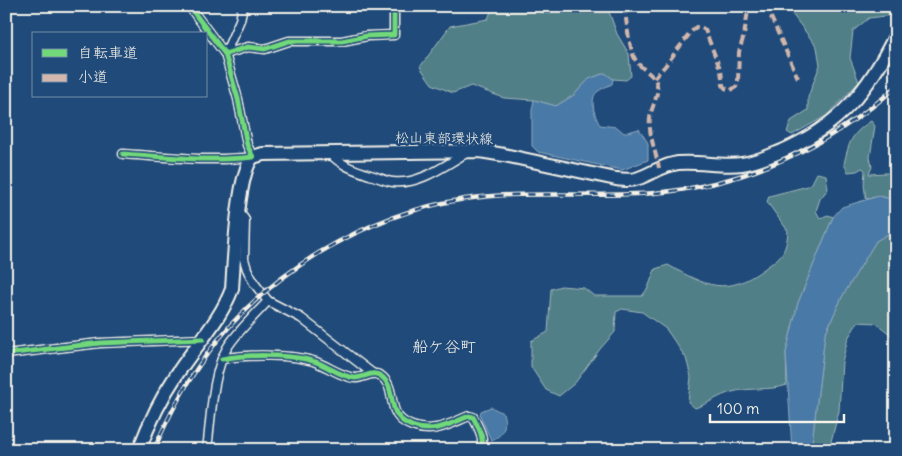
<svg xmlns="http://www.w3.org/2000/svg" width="902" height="456" font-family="Delius,'Klee One',sans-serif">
<rect width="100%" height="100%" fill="#1f4a7a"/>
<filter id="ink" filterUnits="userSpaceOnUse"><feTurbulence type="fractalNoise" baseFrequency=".02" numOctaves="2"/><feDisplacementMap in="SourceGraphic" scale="10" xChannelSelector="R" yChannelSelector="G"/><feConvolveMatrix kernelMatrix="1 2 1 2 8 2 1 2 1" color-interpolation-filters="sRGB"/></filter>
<g filter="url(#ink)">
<g fill="#517f88" stroke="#a2b8b8">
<path d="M 493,6 L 532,6 L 533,10 L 550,14 L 554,6 L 607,6 L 617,34 L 629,54 L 631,76 L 626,80 L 613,79 L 605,73 L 589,79 L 574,95 L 556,106 L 534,100 L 504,98 L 471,86 L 453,93 L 432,84 L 420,67 L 450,26 L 488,19 Z"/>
<path d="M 786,6 L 896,6 L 894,15 L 869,18 L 853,31 L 850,58 L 859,82 L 826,116 L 792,135 L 787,132 L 791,121 L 808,110 L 808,97 L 820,65 L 817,47 Z"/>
<path d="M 871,121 L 875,126 L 870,157 L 872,167 L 869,174 L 886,173 L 896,174 L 896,206 C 886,194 880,196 866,199 L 864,185 L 865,170 L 862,168 L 857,171 L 848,172 L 844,164 C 849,142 851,134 871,121 Z"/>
<path d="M 817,173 L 826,175 L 828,189 L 820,199 L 816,211 L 820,218 L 828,215 L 833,217 L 798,303 L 786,353 L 787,385 C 770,391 750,387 732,392 C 719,395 708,404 695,408 L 688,402 L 691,377 L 686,358 L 666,329 L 642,312 L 622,309 L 616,312 L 615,332 L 600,349 L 575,383 L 559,396 L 546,390 L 531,367 L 531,341 L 548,332 L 551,289 L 561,286 L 584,288 L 594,296 L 642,296 L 648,288 L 655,269 L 668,265 C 706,286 726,297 764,269 C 782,256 786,253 788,231 L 767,202 L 769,196 L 808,186 L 812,183 Z"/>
<path d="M 896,225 L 896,345 L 891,335 L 876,323 L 858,322 L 848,338 L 842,362 L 839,411 L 829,449 L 811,450 L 825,334 L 842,297 L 876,241 L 893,231 Z"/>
</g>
<g fill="#4a79a6" stroke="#8ea9c0">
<path d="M 605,73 L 613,79 L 612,84 C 607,86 601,89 597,92 C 589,99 595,117 600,125 L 617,127 L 624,133 L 639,129 L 648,143 L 648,160 L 622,170 L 538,152 L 532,146 L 532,110 L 534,100 L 556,106 L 574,95 L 589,79 Z"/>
<path d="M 879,196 L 890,199 L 896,206 L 896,225 L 893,231 L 876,241 L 842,297 L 825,334 L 811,450 L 792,450 L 786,353 L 798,303 L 833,217 L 842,207 Z"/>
<path d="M 491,407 L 503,413 C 507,425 504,436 491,440 L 480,415 L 481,411 Z"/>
</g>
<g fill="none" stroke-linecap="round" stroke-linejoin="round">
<g stroke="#f4f1e8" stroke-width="11">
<g id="street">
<path d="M 225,54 L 248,47 L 265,49 L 289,41 L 342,41 L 367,36 L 394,35 L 394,6"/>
<path d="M 225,54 L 240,20 L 243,6"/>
<path d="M 123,154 C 166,157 210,162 253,157 L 247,145 L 238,99 L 225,54 L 189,6"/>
<path d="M 330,154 C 344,167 353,169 370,175 C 378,177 385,181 393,182 C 420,185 445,165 468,152"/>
<path d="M 268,301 L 301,318 L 372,373"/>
<path d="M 6,354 L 100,343 L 203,339"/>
<path d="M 222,359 C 246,354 293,354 316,362 C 329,367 342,377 355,378 C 365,378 372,370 381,376 C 393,385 390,399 395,411 C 401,426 422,431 437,428 C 448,426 459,420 469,416 L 473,417 C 478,427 486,439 480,450"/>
<path d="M 207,450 C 211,419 212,374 227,348 C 236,333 256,314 268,301 L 254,283 L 247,269 L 244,259 L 245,220 L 238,210"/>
</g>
</g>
<g stroke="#f4f1e8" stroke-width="16">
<path id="primary" d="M 139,450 C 149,423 161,398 177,374 C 196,345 220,321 232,289 C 234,262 237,174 253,157 L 263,154 L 480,151 L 504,155 L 616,179 C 624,180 632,181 639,178 C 653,173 663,165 678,163 C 699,161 721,167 742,164 C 756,162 769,156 782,151 C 839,126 869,90 896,34"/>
</g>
<use href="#street" stroke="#1f4a7a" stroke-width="8"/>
<use href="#primary" stroke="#1f4a7a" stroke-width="12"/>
<g stroke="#f4f1e8" stroke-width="4.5">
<path id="rail" d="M 154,450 C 168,417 184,386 205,357 C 264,274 365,214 465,199 C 528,190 592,198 654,193 C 745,185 828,147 896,87"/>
</g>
<use href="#rail" stroke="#1f4a7a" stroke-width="2.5" stroke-dasharray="8" stroke-linecap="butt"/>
<g stroke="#d1b7ad" stroke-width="4" stroke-dasharray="8 4" stroke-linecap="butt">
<path d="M 625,6 C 625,16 630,51 635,59 C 640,69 655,74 657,85 C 659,97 651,107 650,118 C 648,134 656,152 659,168"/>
<path d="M 766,6 L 798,78"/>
<path d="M 654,78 L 665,66 L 691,32 L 696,27 L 702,28 L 705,30 L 721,71 L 723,85 L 725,88 L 731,90 L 736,87 L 738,81 L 739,52 L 744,35 L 748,11 L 752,6"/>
</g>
<g stroke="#1f4a7a" stroke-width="8">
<g id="cycleway">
<path d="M 225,54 L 248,47 L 265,49 L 289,41 L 342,41 L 367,36 L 394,35 L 394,6"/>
<path d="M 123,154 C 166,157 210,162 253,157 L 247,145 L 238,99 L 225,54 L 189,6"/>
<path d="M 6,354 L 100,343 L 203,339"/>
<path d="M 222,359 C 246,354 293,354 316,362 C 329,367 342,377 355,378 C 365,378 372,370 381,376 C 393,385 390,399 395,411 C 401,426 422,431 437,428 C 448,426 459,420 469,416 L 473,417 C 478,427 486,439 480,450"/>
</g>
</g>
<use href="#cycleway" stroke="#71d979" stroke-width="5"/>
</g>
</g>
<g text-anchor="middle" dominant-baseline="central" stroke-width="5" stroke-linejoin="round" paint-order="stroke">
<g font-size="14" fill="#f4f1e8" stroke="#1f4a7a">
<text transform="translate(444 138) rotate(1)">松山東部環状線</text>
</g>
<g font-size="16" fill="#f4f1e8" stroke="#1f4a7a">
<text x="444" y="346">船ケ谷町</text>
</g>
</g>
<rect width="902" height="456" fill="none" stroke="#1f4a7a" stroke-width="25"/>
<rect x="12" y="12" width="877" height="431" fill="none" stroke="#f4f1e8" stroke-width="2" filter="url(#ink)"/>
<rect x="32" y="32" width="175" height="65" fill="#1f4a7a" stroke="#748da6"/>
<rect x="42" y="49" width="25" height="8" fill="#71d979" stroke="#748da6"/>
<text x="78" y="58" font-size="15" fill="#f4f1e8">自転車道</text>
<rect x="42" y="74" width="25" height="8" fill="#d1b7ad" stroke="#748da6"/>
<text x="78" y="82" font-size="15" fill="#f4f1e8">小道</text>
<path d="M710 414v8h134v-8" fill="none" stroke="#f4f1e8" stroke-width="2.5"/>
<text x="717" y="414" font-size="15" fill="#f4f1e8" stroke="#1f4a7a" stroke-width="4" paint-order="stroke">100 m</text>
</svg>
